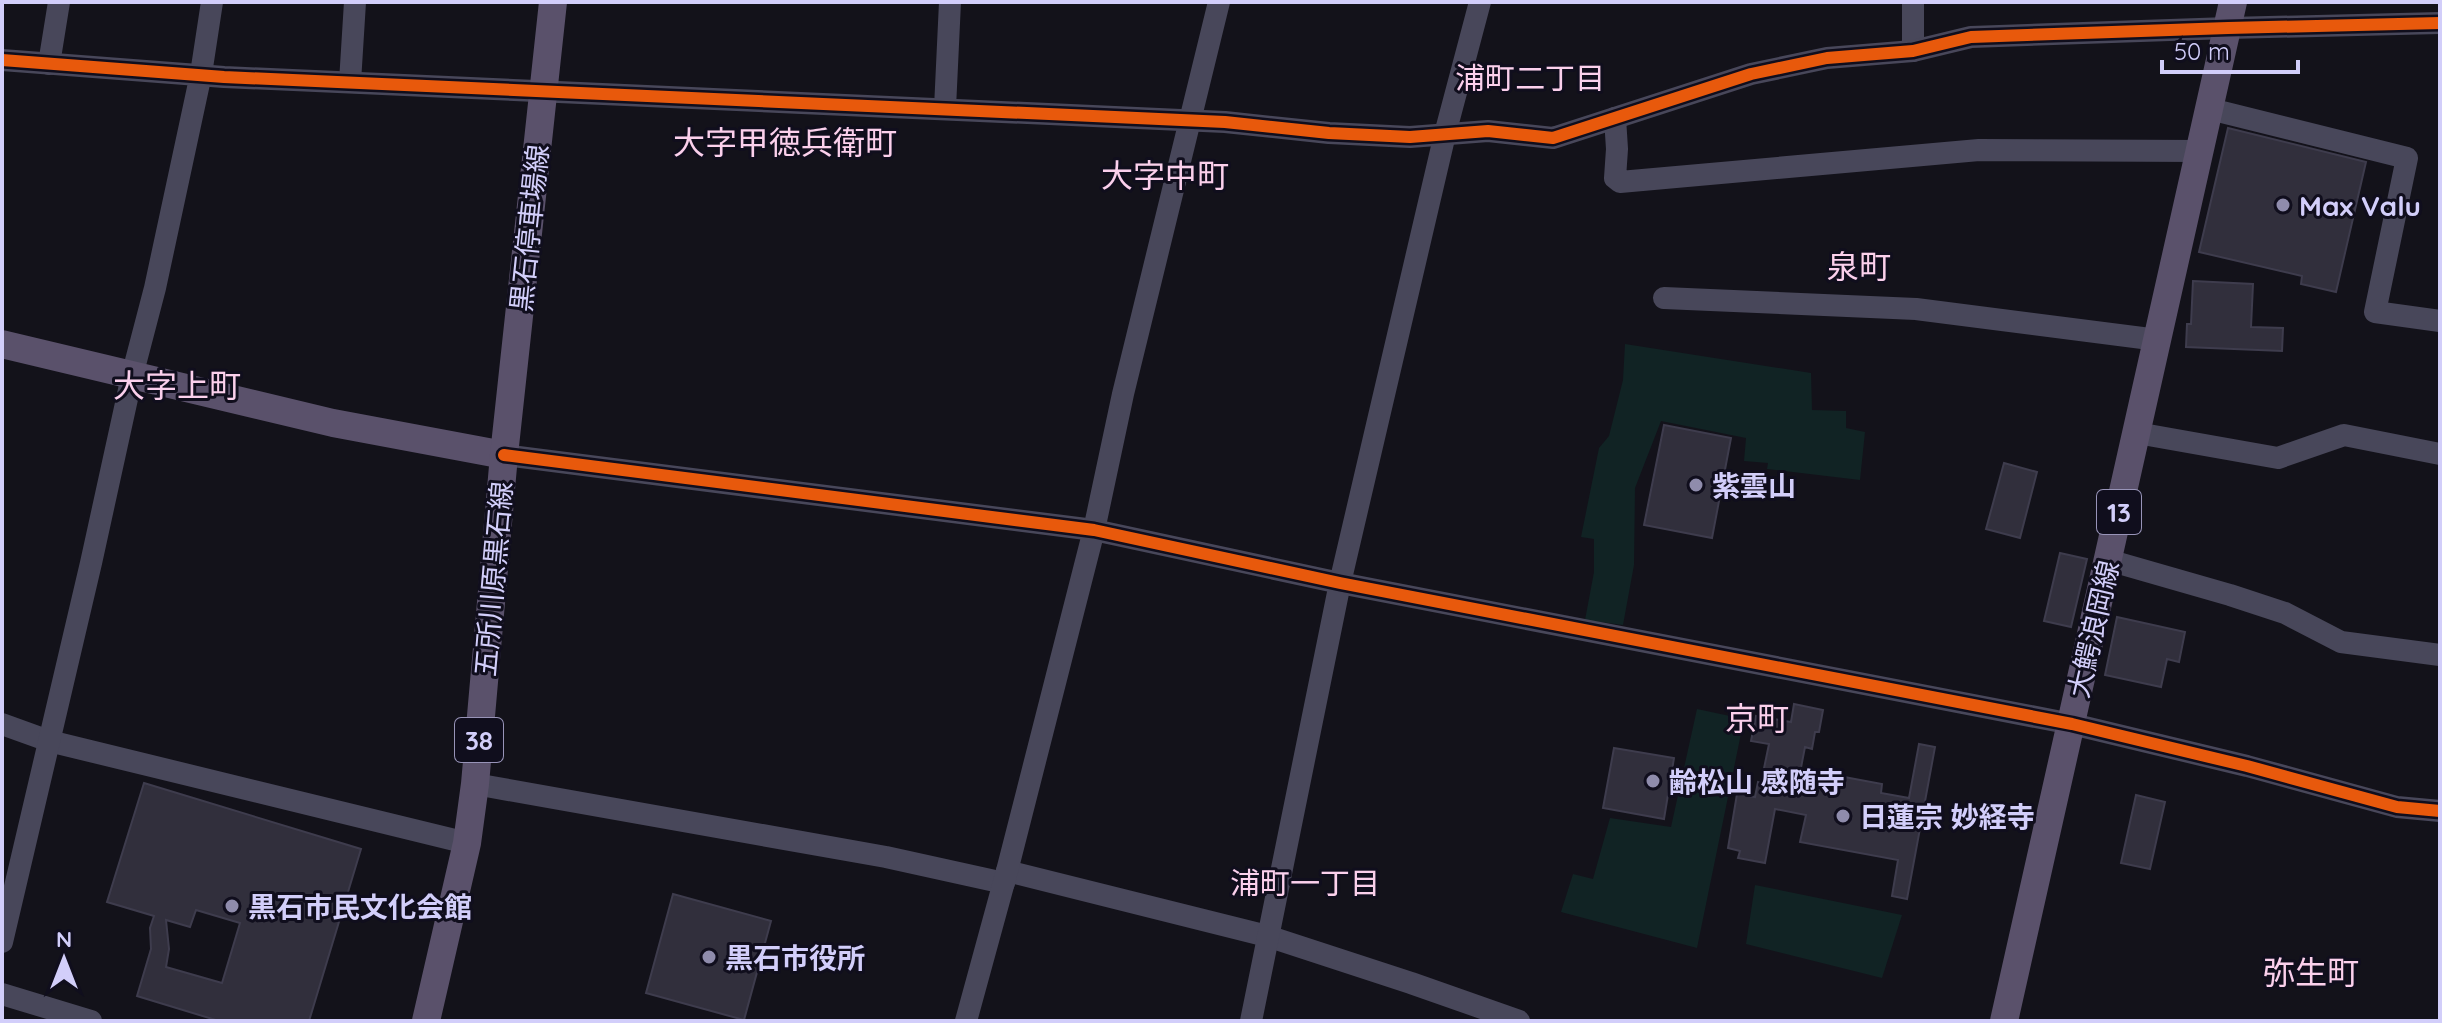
<svg xmlns="http://www.w3.org/2000/svg" width="2442" height="1023" font-family="Quicksand,'Noto Sans JP',sans-serif">
<rect width="100%" height="100%" fill="#13121a"/>
<g fill="#112324">
<path d="M 1625,344 L 1811,373 L 1812,410 L 1846,411 L 1846,428 L 1865,432 L 1860,480 L 1767,469 L 1768,463 L 1744,461 L 1746,438 L 1661,421 L 1635,488 L 1634,565 L 1623,625 L 1585,620 L 1594,572 L 1594,539 L 1581,537 L 1599,448 L 1609,436 L 1623,380 Z"/>
<path d="M 1697,709 L 1744,719 L 1697,948 L 1561,912 L 1573,874 L 1593,879 L 1610,818 L 1671,827 Z"/>
<path d="M 1755,885 L 1902,915 L 1882,978 L 1746,944 Z"/>
</g>
<g fill="#312f3c" stroke="#3e3c4d" stroke-width="2" fill-rule="evenodd">
<path d="M 2228,128 L 2366,162 L 2336,292 L 2301,284 L 2302,276 L 2199,252 Z"/>
<path d="M 2193,281 L 2253,284 L 2251,327 L 2283,328 L 2282,351 L 2186,347 L 2187,324 L 2191,324 Z"/>
<path d="M 1664,425 L 1731,438 L 1712,538 L 1644,525 Z"/>
<path d="M 2004,463 L 2037,472 L 2020,538 L 1986,529 Z"/>
<path d="M 2060,553 L 2087,559 L 2071,627 L 2044,621 Z"/>
<path d="M 2117,617 L 2185,632 L 2179,662 L 2167,659 L 2161,687 L 2105,675 Z"/>
<path d="M 1794,704 L 1823,710 L 1819,732 L 1815,732 L 1812,749 L 1805,747 L 1799,778 L 1826,783 L 1828,774 L 1882,784 L 1881,793 L 1909,798 L 1919,744 L 1935,747 L 1907,899 L 1892,896 L 1898,860 L 1800,842 L 1806,815 L 1775,809 L 1765,863 L 1738,858 L 1740,851 L 1728,848 L 1737,794 L 1755,797 L 1758,782 L 1761,783 L 1769,744 L 1751,741 L 1756,716 L 1791,722 Z"/>
<path d="M 1614,748 L 1674,758 L 1664,819 L 1603,808 Z"/>
<path d="M 144,783 L 361,849 L 309,1021 L 219,1021 L 137,996 L 151,949 L 150,928 L 154,916 L 107,902 ZM 196,910 L 240,923 L 222,983 L 166,967 L 169,949 L 166,920 L 190,927 Z"/>
<path d="M 2136,795 L 2165,802 L 2150,869 L 2121,863 Z"/>
<path d="M 673,894 L 771,921 L 744,1020 L 646,993 Z"/>
</g>
<g fill="none" stroke-linecap="round" stroke-linejoin="round">
<g stroke="#48475a" stroke-width="22">
<path d="M 1913,51 L 1913,2"/>
<path d="M 2,60 L 224,77 L 1225,122 L 1329,133 L 1410,137 L 1488,131 L 1553,138 L 1751,74 L 1827,58 L 1913,51 L 1971,37 L 2228,28 L 2440,23"/>
<path d="M 49,64 L 59,2"/>
<path d="M 350,82 L 355,2"/>
<path d="M 945,108 L 950,2"/>
<path d="M 2210,109 L 2407,158 L 2375,312 L 2440,321"/>
<path d="M 1615,118 L 1617,149 L 1615,178 L 1620,182 L 1979,150 L 2201,151"/>
<path d="M 1664,298 L 1916,309 L 2158,340"/>
<path d="M 2137,433 L 2278,458 L 2344,435 L 2440,454"/>
<path d="M 504,455 L 1094,530 L 1340,583 L 2072,724 L 2247,766 L 2397,807 L 2440,811"/>
<path d="M 2108,560 L 2230,595 L 2285,613 L 2341,642 L 2440,655"/>
<path d="M 2,724 L 49,741 L 467,843"/>
<path d="M 475,784 L 886,857 L 1004,883"/>
<path d="M 1007,871 L 1267,936 L 1411,983 L 1519,1021"/>
<path d="M 2,942 L 91,563 L 132,376 L 155,288 L 201,74 L 212,2"/>
<path d="M 2,994 L 91,1021"/>
<path d="M 966,1021 L 1007,871 L 1094,530 L 1123,394 L 1219,2"/>
<path d="M 1251,1021 L 1340,583 L 1445,134 L 1480,2"/>
</g>
<g stroke="#5a516b" stroke-width="28">
<path d="M 2,344 L 333,423 L 504,455"/>
<path d="M 426,1021 L 467,843 L 475,784 L 504,455 L 553,2"/>
<path d="M 2004,1021 L 2233,2"/>
</g>
<g stroke="#100e1d" stroke-width="17">
<g id="cycleway">
<path d="M 2,60 L 224,77 L 1225,122 L 1329,133 L 1410,137 L 1488,131 L 1553,138 L 1751,74 L 1827,58 L 1913,51 L 1971,37 L 2228,28 L 2440,23"/>
<path d="M 504,455 L 1094,530 L 1340,583 L 2072,724 L 2247,766 L 2397,807 L 2440,811"/>
</g>
</g>
<use href="#cycleway" stroke="#e8590c" stroke-width="12"/>
</g>
<g fill="#8f8cac" stroke="#100e1d" stroke-width="3">
<circle cx="2283" cy="205" r="8"/>
<circle cx="1696" cy="485" r="8"/>
<circle cx="1653" cy="781" r="8"/>
<circle cx="1843" cy="816" r="8"/>
<circle cx="232" cy="906" r="8"/>
<circle cx="709" cy="957" r="8"/>
</g>
<g text-anchor="middle" dominant-baseline="central" stroke-width="6" stroke-linejoin="round" paint-order="stroke">
<g fill="#100e1d" stroke="#9894b8" stroke-width="2">
<rect x="2097" y="490" width="44" height="44" rx="6"/>
<rect x="455" y="718" width="48" height="44" rx="6"/>
</g>
<g font-size="26" font-weight="bold" fill="#d2cefa">
<text x="2119" y="512">13</text>
<text x="479" y="740">38</text>
</g>
<g font-size="28" font-weight="bold" fill="#d2cefa" stroke="#100e1d" text-anchor="start">
<text x="2299" y="205">Max Valu</text>
<text x="1712" y="485">紫雲山</text>
<text x="1669" y="781">齢松山 感随寺</text>
<text x="1859" y="816">日蓮宗 妙経寺</text>
<text x="248" y="906">黒石市民文化会館</text>
<text x="725" y="957">黒石市役所</text>
</g>
<g font-size="28" fill="#d2cefa" stroke="#100e1d">
<text transform="translate(529 228) rotate(-84)">黒石停車場線</text>
<text transform="translate(493 579) rotate(-85)">五所川原黒石線</text>
<text transform="translate(2093 629) rotate(-77)">大鰐浪岡線</text>
</g>
<g font-size="30" fill="#fbd0ec" stroke="#100e1d">
<text x="1530" y="78">浦町二丁目</text>
<text x="1305" y="883">浦町一丁目</text>
</g>
<g font-size="32" fill="#fbd0ec" stroke="#100e1d">
<text x="785" y="142">大字甲徳兵衛町</text>
<text x="1165" y="175">大字中町</text>
<text x="1859" y="266">泉町</text>
<text x="177" y="385">大字上町</text>
<text x="1757" y="718">京町</text>
<text x="2311" y="972">弥生町</text>
</g>
</g>
<rect width="2442" height="1023" fill="none" stroke="#d2cefa" stroke-width="8"/>
<g transform="translate(64 959)" stroke="#100e1d" stroke-width="6" paint-order="stroke">
<path d="M0-6L14 30L0 20L-14 30Z" fill="#d2cefa"/>
<text y="-12" font-size="22" font-weight="bold" text-anchor="middle" fill="#d2cefa">N</text>
</g>
<path d="M2162 60v12h136v-12" fill="none" stroke="#d2cefa" stroke-width="4"/>
<text x="2174" y="60" font-size="24" fill="#d2cefa" stroke="#100e1d" stroke-width="6" paint-order="stroke">50 m</text>
</svg>
